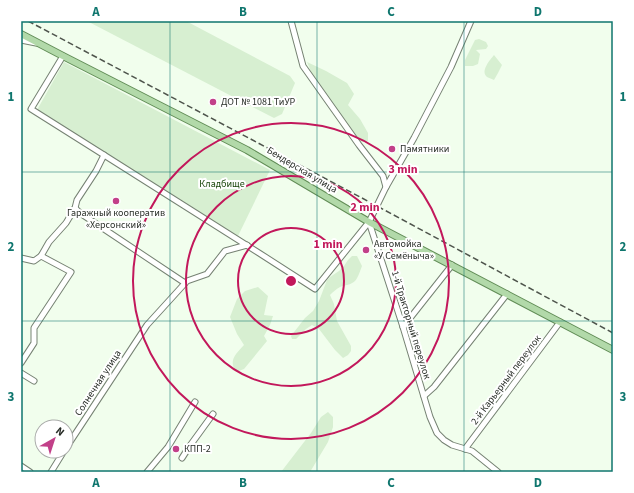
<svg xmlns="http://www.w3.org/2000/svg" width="634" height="493" font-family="'Source Sans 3',sans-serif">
<rect width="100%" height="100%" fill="#f1feed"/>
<g fill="#d7efd1">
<path d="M 87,21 L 186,21 L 290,76 L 295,83 L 282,114 L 274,118 Z"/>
<path d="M 479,39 L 486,42 L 488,46 L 486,49 L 476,50 L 480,54 L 478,64 L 473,66 L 465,66 L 465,60 L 475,40 Z"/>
<path d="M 494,55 L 502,65 L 498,73 L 494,80 C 492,79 489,78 487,77 C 480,71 490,60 494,55 Z"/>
<path d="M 64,62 L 270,170 L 238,236 L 37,110 Z"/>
<path d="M 307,62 L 326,71 L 347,83 L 354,94 L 348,105 L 360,119 L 368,133 L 368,141 L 360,142 L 312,74 Z"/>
<path d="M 352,256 L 357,256 L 362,266 C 360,271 358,278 355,281 C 351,285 345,285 340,287 C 336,289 333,292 330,295 L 334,304 L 337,321 L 351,346 L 351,351 L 348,355 L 343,358 L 335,350 L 319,329 L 312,325 L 306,329 L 296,339 L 292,339 L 291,336 L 305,318 L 313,311 L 319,301 L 327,280 L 330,277 L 339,271 L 344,266 L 348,260 Z"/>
<path d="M 258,287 L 268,296 L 264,315 L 273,316 L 270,325 L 264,336 L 267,341 L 244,369 L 236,372 C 228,360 236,354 244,345 L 237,334 L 230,317 L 237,299 L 245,291 Z"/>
<path d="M 328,412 L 333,417 L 333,427 L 328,442 L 310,472 L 281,472 L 311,433 L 321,417 Z"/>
</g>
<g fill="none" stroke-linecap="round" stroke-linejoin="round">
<g stroke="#768273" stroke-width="7">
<g id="minor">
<path d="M 21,40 L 36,43"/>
<path d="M 63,56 L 31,109 L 104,155"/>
<path d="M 386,187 L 414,138 L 451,67 L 471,21"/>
<path d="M 75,208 L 80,213 L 185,283"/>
<path d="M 369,222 L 403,327 L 430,417 L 437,433 L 444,440 L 452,445 L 472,451 L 498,472"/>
<path d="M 21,258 L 34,261 L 41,256 L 49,242 L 66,223 L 75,208 L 77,200 L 96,171 L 104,155 L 259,253 L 315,289 L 369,222 L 386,187 L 383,176 L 359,145 L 303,66 L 291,21"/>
<path d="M 403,327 L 452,265"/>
<path d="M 21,363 L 34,343 L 34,328 L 71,272 L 41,256"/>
<path d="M 21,373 L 34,381"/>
<path d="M 424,396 L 434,387 L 507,294"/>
<path d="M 66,448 L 147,325 L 187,281 L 207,274 L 225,251 L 247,245"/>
<path d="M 465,449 L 560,322"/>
<path d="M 182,458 L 189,447 L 213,414"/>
<path d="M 21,466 L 30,472"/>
<path d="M 51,472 L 64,451"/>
<path d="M 147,472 L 168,447 L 195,402"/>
</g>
</g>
<g stroke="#618c56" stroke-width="8">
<path id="major" d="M 21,34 L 63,56 L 247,150 L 369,222 L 613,350"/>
</g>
<use href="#minor" stroke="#fff" stroke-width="5"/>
<use href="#major" stroke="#b2d9a9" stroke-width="6"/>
<path stroke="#4e544c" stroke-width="1.5" stroke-dasharray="6 3" stroke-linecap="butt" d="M 28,21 L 377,206 L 613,333"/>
</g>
<path fill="none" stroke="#0f766e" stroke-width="1" stroke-opacity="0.55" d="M 170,21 L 170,472M 317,21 L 317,472M 464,21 L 464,472M 21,172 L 613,172M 21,321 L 613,321"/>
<g fill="none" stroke="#c2185b" stroke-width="2">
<circle cx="291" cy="281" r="53"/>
<circle cx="291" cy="281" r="105"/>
<circle cx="291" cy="281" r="158"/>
</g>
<g fill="#c24089" stroke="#fff" stroke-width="1.5">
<circle cx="213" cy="102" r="4"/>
<circle cx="392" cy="149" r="4"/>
<circle cx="116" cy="201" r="4"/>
<circle cx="366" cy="250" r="4"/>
<circle cx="176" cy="449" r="4"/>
</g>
<g text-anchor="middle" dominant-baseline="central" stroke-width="4" stroke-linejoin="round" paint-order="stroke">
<g font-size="10" fill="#292e28" stroke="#fff" text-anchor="start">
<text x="221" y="102">ДОТ № 1081 ТиУР</text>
<text x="400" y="149">Памятники</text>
<text x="116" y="213" text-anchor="middle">Гаражный кооператив<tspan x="116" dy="12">«Херсонский»</tspan></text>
<text x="374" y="244">Автомойка<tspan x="374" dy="12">«У Семёныча»</tspan></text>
<text x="184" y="449">КПП-2</text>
</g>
<g font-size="10" fill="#292e28" stroke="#fff">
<text transform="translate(302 170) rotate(31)">Бендерская улица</text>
<text transform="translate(411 325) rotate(73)">1-й Тракторный переулок</text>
<text transform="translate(506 380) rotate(-53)">2-й Карьерный переулок</text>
<text transform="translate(98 383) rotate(-57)">Солнечная улица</text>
</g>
<g font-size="10" fill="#174408" stroke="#fff">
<text x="222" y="184">Кладбище</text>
</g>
</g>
<circle cx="291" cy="281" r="6" fill="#c2185b" stroke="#fff" stroke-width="2"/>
<g font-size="12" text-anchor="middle" font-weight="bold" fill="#c2185b" stroke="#fff" stroke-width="4" stroke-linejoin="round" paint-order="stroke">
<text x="403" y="173">3 min</text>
<text x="365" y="211">2 min</text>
<text x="328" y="248">1 min</text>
</g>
<rect width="634" height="493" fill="none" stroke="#ffffff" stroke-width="44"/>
<g transform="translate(54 439) rotate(39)"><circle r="19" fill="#ffffff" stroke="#a9aba9"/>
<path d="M0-3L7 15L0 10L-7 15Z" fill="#c24089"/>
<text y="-6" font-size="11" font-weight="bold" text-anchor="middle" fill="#292e28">N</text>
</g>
<rect x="22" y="22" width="590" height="449" fill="none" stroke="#0f766e" stroke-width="1.5"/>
<g font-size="13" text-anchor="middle" font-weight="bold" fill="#0f766e">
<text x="96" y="16">A</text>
<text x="243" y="16">B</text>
<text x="391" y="16">C</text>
<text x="538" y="16">D</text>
<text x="11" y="101">1</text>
<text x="623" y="101">1</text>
<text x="11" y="251">2</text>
<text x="623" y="251">2</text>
<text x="11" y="401">3</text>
<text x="623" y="401">3</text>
<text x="96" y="487">A</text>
<text x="243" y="487">B</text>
<text x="391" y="487">C</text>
<text x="538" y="487">D</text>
</g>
</svg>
